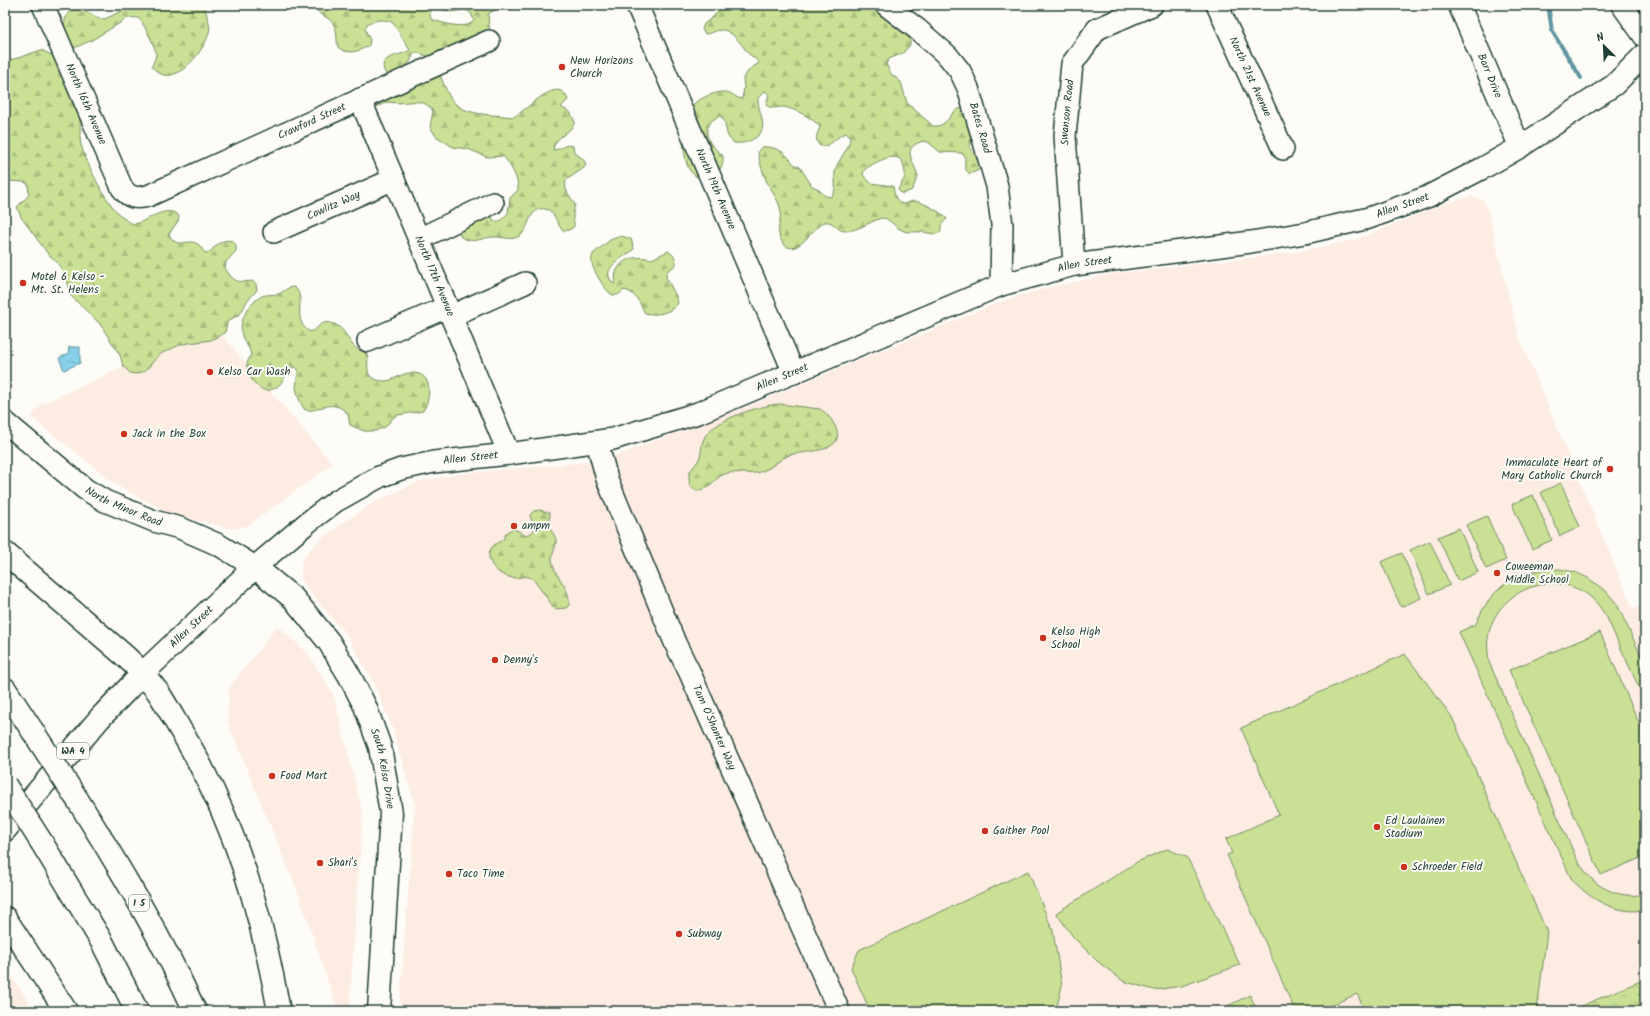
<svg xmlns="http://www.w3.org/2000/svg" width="1650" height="1016" font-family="Kalam,sans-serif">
<defs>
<pattern id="forest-firs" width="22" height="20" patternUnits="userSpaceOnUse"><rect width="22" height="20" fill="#c9e095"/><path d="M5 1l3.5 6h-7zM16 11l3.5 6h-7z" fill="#acc181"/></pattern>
<pattern id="park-crowns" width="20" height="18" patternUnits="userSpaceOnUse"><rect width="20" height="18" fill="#c9e095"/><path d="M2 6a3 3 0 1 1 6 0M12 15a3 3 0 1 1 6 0" fill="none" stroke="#acc181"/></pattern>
<pattern id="water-ripples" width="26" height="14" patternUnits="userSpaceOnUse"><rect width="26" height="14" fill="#88d0e9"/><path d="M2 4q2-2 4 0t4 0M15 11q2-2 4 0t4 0" fill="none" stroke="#6faabe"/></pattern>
</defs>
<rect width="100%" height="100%" fill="#fdfcf7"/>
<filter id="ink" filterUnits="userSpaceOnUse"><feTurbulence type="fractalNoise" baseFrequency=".025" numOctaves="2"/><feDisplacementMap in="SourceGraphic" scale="8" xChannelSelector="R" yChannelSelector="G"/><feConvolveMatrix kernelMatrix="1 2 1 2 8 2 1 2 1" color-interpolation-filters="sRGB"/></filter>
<g filter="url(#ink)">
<g fill="#fdece2">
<path d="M 1471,196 L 1483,200 L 1488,210 L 1518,334 L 1633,609 L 1645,604 L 1645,979 L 1569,1011 L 399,1011 L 415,805 L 392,727 L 373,681 L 346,634 L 309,591 L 301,579 L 301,562 L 310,549 L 326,535 L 371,504 L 419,481 L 466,473 L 588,462 L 609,458 L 736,411 L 1005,300 L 1055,286 L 1111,274 L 1290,253 L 1354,240 L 1450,202 Z"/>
<path d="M 214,326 L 333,464 L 247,526 L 231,529 L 169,513 L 118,486 L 31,417 L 41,404 Z"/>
<path d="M 277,626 L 308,653 L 334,696 L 363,814 L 349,1011 L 338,1011 L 299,895 L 228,723 L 229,688 Z"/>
<path d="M 5,966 L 34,1011 L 5,1011 Z"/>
</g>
<g fill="#c9e095" stroke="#748e64">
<path d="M 1561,483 L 1580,527 L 1560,536 L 1541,492 Z"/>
<path d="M 1533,495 L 1552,540 L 1532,549 L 1512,504 Z"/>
<path d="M 1487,516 L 1506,560 L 1486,569 L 1466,525 Z"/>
<path d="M 1459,528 L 1478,572 L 1458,581 L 1438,537 Z"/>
<path d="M 1430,541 L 1450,585 L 1429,594 L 1410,550 Z"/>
<path d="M 1402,553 L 1421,598 L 1401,607 L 1381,562 Z"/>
<path d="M 1544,569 L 1559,569 L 1575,572 L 1588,578 L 1607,592 L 1617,604 L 1645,664 L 1645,701 L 1607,618 C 1600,606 1592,596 1580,590 C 1542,572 1494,595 1488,638 C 1487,645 1488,654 1489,662 L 1578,862 C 1583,868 1588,876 1594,881 C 1608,893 1628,898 1645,894 L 1645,910 C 1617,915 1588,899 1571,878 L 1459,632 L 1476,624 C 1489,591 1510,575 1544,569 Z"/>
<path d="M 1600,632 L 1645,737 L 1645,856 L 1601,875 L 1509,670 Z"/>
<path d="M 1405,654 L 1452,717 L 1547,932 L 1537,1011 L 1365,1011 L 1357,994 L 1318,1011 L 1295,1011 L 1227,855 L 1232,853 L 1226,839 L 1279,815 L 1241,728 Z"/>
<path d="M 1167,849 L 1187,857 L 1240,965 L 1182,986 L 1154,990 L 1123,981 L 1097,961 L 1074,938 L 1056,913 L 1137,862 Z"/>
<path d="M 1028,871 L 1053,931 L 1062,986 L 1056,1010 L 1060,1011 L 870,1011 L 851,968 L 859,950 Z"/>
<path d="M 1250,995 L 1257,1011 L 1217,1011 Z"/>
</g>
<g fill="url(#forest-firs)" stroke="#748e64" fill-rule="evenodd">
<path d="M 134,5 L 206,5 C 204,14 212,24 209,33 C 204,52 171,94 152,66 C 153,62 156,58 156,54 C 156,48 143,21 138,18 C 135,17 131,18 128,18 L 92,40 L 70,50 L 64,22 L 69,12 C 86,5 90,18 105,19 Z"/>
<path d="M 315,5 L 502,5 L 502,6 L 488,14 L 490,35 L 447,52 L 442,50 C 437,51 434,55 429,57 L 419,53 L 414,53 L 410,62 L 402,69 L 400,74 L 387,76 C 373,55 400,57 410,50 L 393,23 C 385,18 375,20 367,24 L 365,29 L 370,40 L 369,45 C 360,52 346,55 338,47 C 336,39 338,32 334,25 C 329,15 317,17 315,5 ZM 435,7 L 451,12 L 465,10 L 470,12 L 474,20 C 468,31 443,23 433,20 L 431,19 L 429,11 Z"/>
<path d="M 723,5 L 873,5 L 904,30 L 910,40 L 910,45 L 903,53 L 889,59 L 886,64 L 891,74 L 901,82 L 907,103 L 933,126 C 952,128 950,102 968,110 L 973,125 L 970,147 L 981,166 L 979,170 L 970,174 C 963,169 965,164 965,156 L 961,153 L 940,152 L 928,142 L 923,141 C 900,148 914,161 918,176 L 912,190 L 902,194 L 898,190 C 900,185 904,181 905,176 C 905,171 904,167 903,163 C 897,149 872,164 864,170 L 863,175 L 871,183 L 893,186 C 895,195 894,199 902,204 C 906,204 911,201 914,201 C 922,201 943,213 947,219 C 942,223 940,226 941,232 C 933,236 929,232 921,232 C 913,231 907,234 900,229 C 894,226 890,219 883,218 C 876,218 858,231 846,231 C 837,232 834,220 825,222 C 814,224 796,262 782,242 C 774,230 783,219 780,207 C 777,198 771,190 767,182 C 763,173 759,161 758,151 L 762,147 C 772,146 782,150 788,157 C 793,162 793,165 800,167 L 812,186 L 817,188 L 825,196 L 831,197 C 838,189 834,182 835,172 C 837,159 850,150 850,137 L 846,133 C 835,136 833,147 820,146 C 814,139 817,135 820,127 C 813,118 795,109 784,107 C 776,107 773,110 766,105 L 769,94 L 765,91 L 758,98 C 757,112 771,128 755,138 C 749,142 742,144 734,143 C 722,134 729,124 721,116 C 707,120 703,132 711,144 C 714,149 719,151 723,156 C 724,172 714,175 702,179 C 685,174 686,158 683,144 C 681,137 677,129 678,123 C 682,107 710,91 725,92 C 732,92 735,98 742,99 L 744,88 L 743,78 L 750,69 L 759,63 C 755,58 751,56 747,52 C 742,45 731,29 721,30 C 715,30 711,34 705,34 L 702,29 L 704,24 L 713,17 Z"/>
<path d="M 41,50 L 56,57 C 62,71 69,85 74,100 C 76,106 79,114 80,120 C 81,129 79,137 81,145 C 87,165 113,221 135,224 C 150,220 166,204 179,216 L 178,221 L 169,234 C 177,252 188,236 199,245 C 201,247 203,251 205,253 L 210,252 C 216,245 222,238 233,241 L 236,245 L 236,251 L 226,262 L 225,268 C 233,281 236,283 252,281 L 256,284 L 257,290 L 247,301 L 242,311 L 239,315 L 229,320 L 227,323 L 225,333 L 211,340 L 182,344 L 164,352 L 159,355 L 145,371 L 136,374 L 130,373 L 123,366 L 120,355 L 100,324 L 70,295 L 67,279 L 62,270 L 56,261 L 48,254 L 21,217 L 17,207 L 29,195 L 28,184 L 24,182 L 8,181 L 5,177 L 5,61 L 18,58 Z"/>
<path d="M 437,68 C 442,78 445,90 451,99 C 464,117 494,114 513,117 C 526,112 559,72 568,100 L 561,107 L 570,112 L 575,122 C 570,135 555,135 553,150 C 561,150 564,143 573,146 L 574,152 L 583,159 L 586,164 L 584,168 L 566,180 C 563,192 571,195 575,205 C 574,208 573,212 573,215 C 573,224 579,228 564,231 C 556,226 556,210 545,209 C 529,206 530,228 521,235 C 511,242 504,236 494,237 C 481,237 475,245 461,237 L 456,226 L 489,211 L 494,221 L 500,221 L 508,213 L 510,198 L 518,190 C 519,179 510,164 503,156 L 487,157 L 468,149 L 453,147 L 436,136 L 430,127 L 433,111 C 424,98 412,102 398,103 C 395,103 391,102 388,102 C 381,104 378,108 370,107 L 370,101 Z"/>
<path d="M 621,236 L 631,239 L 634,249 C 625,258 597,268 614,284 C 616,280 615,276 616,272 C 623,256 638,256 652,259 L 668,251 C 674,255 676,258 676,265 L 667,271 L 666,277 L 676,296 L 678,303 C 671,313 657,316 645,313 C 640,304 636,292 624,290 C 621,293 618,296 613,295 C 606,293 593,270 592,263 C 591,260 592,257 593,254 L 610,240 Z"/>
<path d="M 294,287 C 307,297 293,315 305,328 C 315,339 317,319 331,323 C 346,327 346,340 356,348 C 359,351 363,351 367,354 C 369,360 366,371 370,376 C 373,379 379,381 384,381 C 394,381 401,373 411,373 C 434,372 431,398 423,411 L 398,415 L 394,417 L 385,427 L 375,431 L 364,431 L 350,425 L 348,414 C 330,395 318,415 304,409 L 299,399 L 296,388 L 298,369 L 294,367 C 283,373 285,386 270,390 C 259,393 247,376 247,366 C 246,362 250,358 251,355 C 250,347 244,343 242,335 C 238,321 249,303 262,296 C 267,294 273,295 278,294 C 284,293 285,287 294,287 Z"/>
<path d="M 780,404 L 820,409 C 828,414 834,422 837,431 C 843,453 803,451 789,455 C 780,459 773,467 763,471 C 749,477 734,469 722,475 C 717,478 714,482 710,485 C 702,492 689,494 689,479 C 688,471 694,467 698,461 C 703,453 700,443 706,435 C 717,419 761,405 780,404 Z"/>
<path d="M 540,510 L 550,513 C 550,517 548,522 549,526 C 551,532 557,536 556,543 C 555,551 550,556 553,565 C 557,579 571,589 569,605 L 566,608 L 555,609 L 533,579 C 527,575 524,577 517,578 C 504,578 491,570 489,557 C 488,547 497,543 504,539 C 505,532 508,530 515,529 L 524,535 L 530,534 L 534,530 L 530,515 L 534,511 Z"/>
</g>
<path fill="url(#park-crowns)" stroke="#748e64" d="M 1645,979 L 1645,1011 L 1569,1011 Z"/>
<path fill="url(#water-ripples)" stroke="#5e95a1" d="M 69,347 L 80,347 L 80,363 L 64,370 L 59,358 L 68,354 Z"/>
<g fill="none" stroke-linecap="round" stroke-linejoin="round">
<path stroke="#5e95a1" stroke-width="4" d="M 1548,5 L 1552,31 L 1581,78"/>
<g stroke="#1f3d34" stroke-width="24">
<g id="minor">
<path id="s1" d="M 43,5 L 122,188 C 129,198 136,199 148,196 L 489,41"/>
<path id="s2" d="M 637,5 L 794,373"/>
<path id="s3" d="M 886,5 L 917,29 L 948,56 L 960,71 L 968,88 L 997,186 L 1002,225 L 1001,285"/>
<path id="s4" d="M 1217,5 L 1283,149"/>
<path id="s5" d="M 1459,5 L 1520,147"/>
<path d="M 1622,5 L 1645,37"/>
<path id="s6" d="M 360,99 L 509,454"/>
<path id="s7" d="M 274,232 L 394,179"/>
<path d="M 419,239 L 493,203"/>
<path id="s8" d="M 1074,265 L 1065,136 L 1072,64 L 1097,29 L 1152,5"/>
<path d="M 451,316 L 525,283"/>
<path d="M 368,341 L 447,307"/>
<path id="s9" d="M 5,422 L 85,489 L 105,501 L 154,521 L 180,528 L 219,545 L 255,567 L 307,523 L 336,501 L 379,477 L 401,469 L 434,462 L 509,454 L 613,439 L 698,413 L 1001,285 L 1074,265 L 1251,242 L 1305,233 L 1369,218 L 1427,197 L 1483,168 L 1520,147 L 1614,85 L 1645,54"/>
<path id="s10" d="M 597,442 L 607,479 L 676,645 L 689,671 L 839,1011"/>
</g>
</g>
<g stroke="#1f3d34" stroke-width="25">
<g id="major">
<path id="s11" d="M 5,830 L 100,718 L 143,673 L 255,567 L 294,599 L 329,642 L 349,675 L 365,706 L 380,747 L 391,813 L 379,1011"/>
</g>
</g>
<g stroke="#1f3d34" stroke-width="25">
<g id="highway">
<path d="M 5,553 L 125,656 C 137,667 148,679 158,692 C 168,707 176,723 186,739 C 237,827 261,912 279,1011"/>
<path d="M 5,689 L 32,730"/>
<path d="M 77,799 C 120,868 161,937 195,1011"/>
<path d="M 42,843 L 102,942 L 137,1011"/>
<path d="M 5,918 L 66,1011"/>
</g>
</g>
<use href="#minor" stroke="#fdfcf7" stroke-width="21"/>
<use href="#major" stroke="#fdfcf7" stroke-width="22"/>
<use href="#highway" stroke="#fdfcf7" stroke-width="22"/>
<g stroke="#1f3d34" stroke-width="25" stroke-linecap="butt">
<g id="highway-bridge">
<path d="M 32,730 L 77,799"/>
<path d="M 5,785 L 42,843"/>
</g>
</g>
<use href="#highway-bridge" stroke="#fdfcf7" stroke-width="22"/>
</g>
</g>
<g fill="#c8321e" stroke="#fdfcf7" stroke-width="1.5">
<circle cx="562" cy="67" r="4"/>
<circle cx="23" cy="283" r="4"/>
<circle cx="210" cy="372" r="4"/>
<circle cx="124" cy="434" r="4"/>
<circle cx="1610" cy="469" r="4"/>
<circle cx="514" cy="526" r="4"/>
<circle cx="1497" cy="573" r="4"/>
<circle cx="1043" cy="638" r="4"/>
<circle cx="495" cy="660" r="4"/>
<circle cx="272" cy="776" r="4"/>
<circle cx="1377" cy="827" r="4"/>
<circle cx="985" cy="831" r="4"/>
<circle cx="320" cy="863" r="4"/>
<circle cx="1404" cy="867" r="4"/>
<circle cx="449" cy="874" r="4"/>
<circle cx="679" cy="934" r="4"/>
</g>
<g text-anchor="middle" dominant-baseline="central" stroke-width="4" stroke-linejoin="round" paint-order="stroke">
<g fill="#fdfcf7" stroke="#62766e" stroke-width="1">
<rect x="57" y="743" width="32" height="16" rx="3"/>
<rect x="129" y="895" width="20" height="16" rx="3"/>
</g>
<g font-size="10" font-weight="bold" fill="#1f3d34">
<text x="73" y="751">WA 4</text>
<text x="139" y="903">I 5</text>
</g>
<g font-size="11" fill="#1f3d34" stroke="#fdfcf7" text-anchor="start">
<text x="570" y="61">New Horizons<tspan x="570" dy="13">Church</tspan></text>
<text x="31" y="277">Motel 6 Kelso -<tspan x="31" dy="13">Mt. St. Helens</tspan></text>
<text x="218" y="372">Kelso Car Wash</text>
<text x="132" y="434">Jack in the Box</text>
<text x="1602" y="463" text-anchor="end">Immaculate Heart of<tspan x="1602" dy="13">Mary Catholic Church</tspan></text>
<text x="522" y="526">ampm</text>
<text x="1505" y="567">Coweeman<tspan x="1505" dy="13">Middle School</tspan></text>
<text x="1051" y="632">Kelso High<tspan x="1051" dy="13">School</tspan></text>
<text x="503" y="660">Denny's</text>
<text x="280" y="776">Food Mart</text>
<text x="1385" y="821">Ed Laulainen<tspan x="1385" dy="13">Stadium</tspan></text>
<text x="993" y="831">Gaither Pool</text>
<text x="328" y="863">Shari's</text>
<text x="1412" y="867">Schroeder Field</text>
<text x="457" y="874">Taco Time</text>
<text x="687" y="934">Subway</text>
</g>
<g font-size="11" fill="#1f3d34" stroke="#fdfcf7">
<text stroke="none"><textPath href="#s5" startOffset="77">Barr Drive</textPath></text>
<text stroke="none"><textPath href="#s4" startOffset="79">North 21st Avenue</textPath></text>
<text stroke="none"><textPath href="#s1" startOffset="108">North 16th Avenue</textPath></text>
<text stroke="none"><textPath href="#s8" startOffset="153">Swanson Road</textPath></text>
<text stroke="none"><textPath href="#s1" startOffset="409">Crawford Street</textPath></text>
<text stroke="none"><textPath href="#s3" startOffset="160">Bates Road</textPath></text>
<text stroke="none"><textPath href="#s2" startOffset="200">North 19th Avenue</textPath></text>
<text stroke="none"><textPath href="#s9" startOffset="1512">Allen Street</textPath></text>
<text stroke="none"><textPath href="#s7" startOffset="65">Cowlitz Way</textPath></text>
<text stroke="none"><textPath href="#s9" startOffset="1188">Allen Street</textPath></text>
<text stroke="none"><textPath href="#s6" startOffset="192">North 17th Avenue</textPath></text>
<text stroke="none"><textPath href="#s9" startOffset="864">Allen Street</textPath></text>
<text stroke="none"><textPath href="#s9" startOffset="540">Allen Street</textPath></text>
<text stroke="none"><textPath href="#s9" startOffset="147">North Minor Road</textPath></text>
<text stroke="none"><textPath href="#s11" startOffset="276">Allen Street</textPath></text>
<text stroke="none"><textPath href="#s10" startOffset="309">Tam O'Shanter Way</textPath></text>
<text stroke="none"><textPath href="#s11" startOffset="608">South Kelso Drive</textPath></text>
</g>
</g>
<rect width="1650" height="1016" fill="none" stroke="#fdfcf7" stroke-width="20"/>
<rect x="10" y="10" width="1630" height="996" fill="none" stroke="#1f3d34" stroke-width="1.5" filter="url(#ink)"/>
<g transform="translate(1604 46) rotate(336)" stroke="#fdfcf7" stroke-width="3" paint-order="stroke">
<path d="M0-3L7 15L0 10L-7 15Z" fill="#1f3d34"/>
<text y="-6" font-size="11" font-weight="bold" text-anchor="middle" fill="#1f3d34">N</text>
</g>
</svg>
